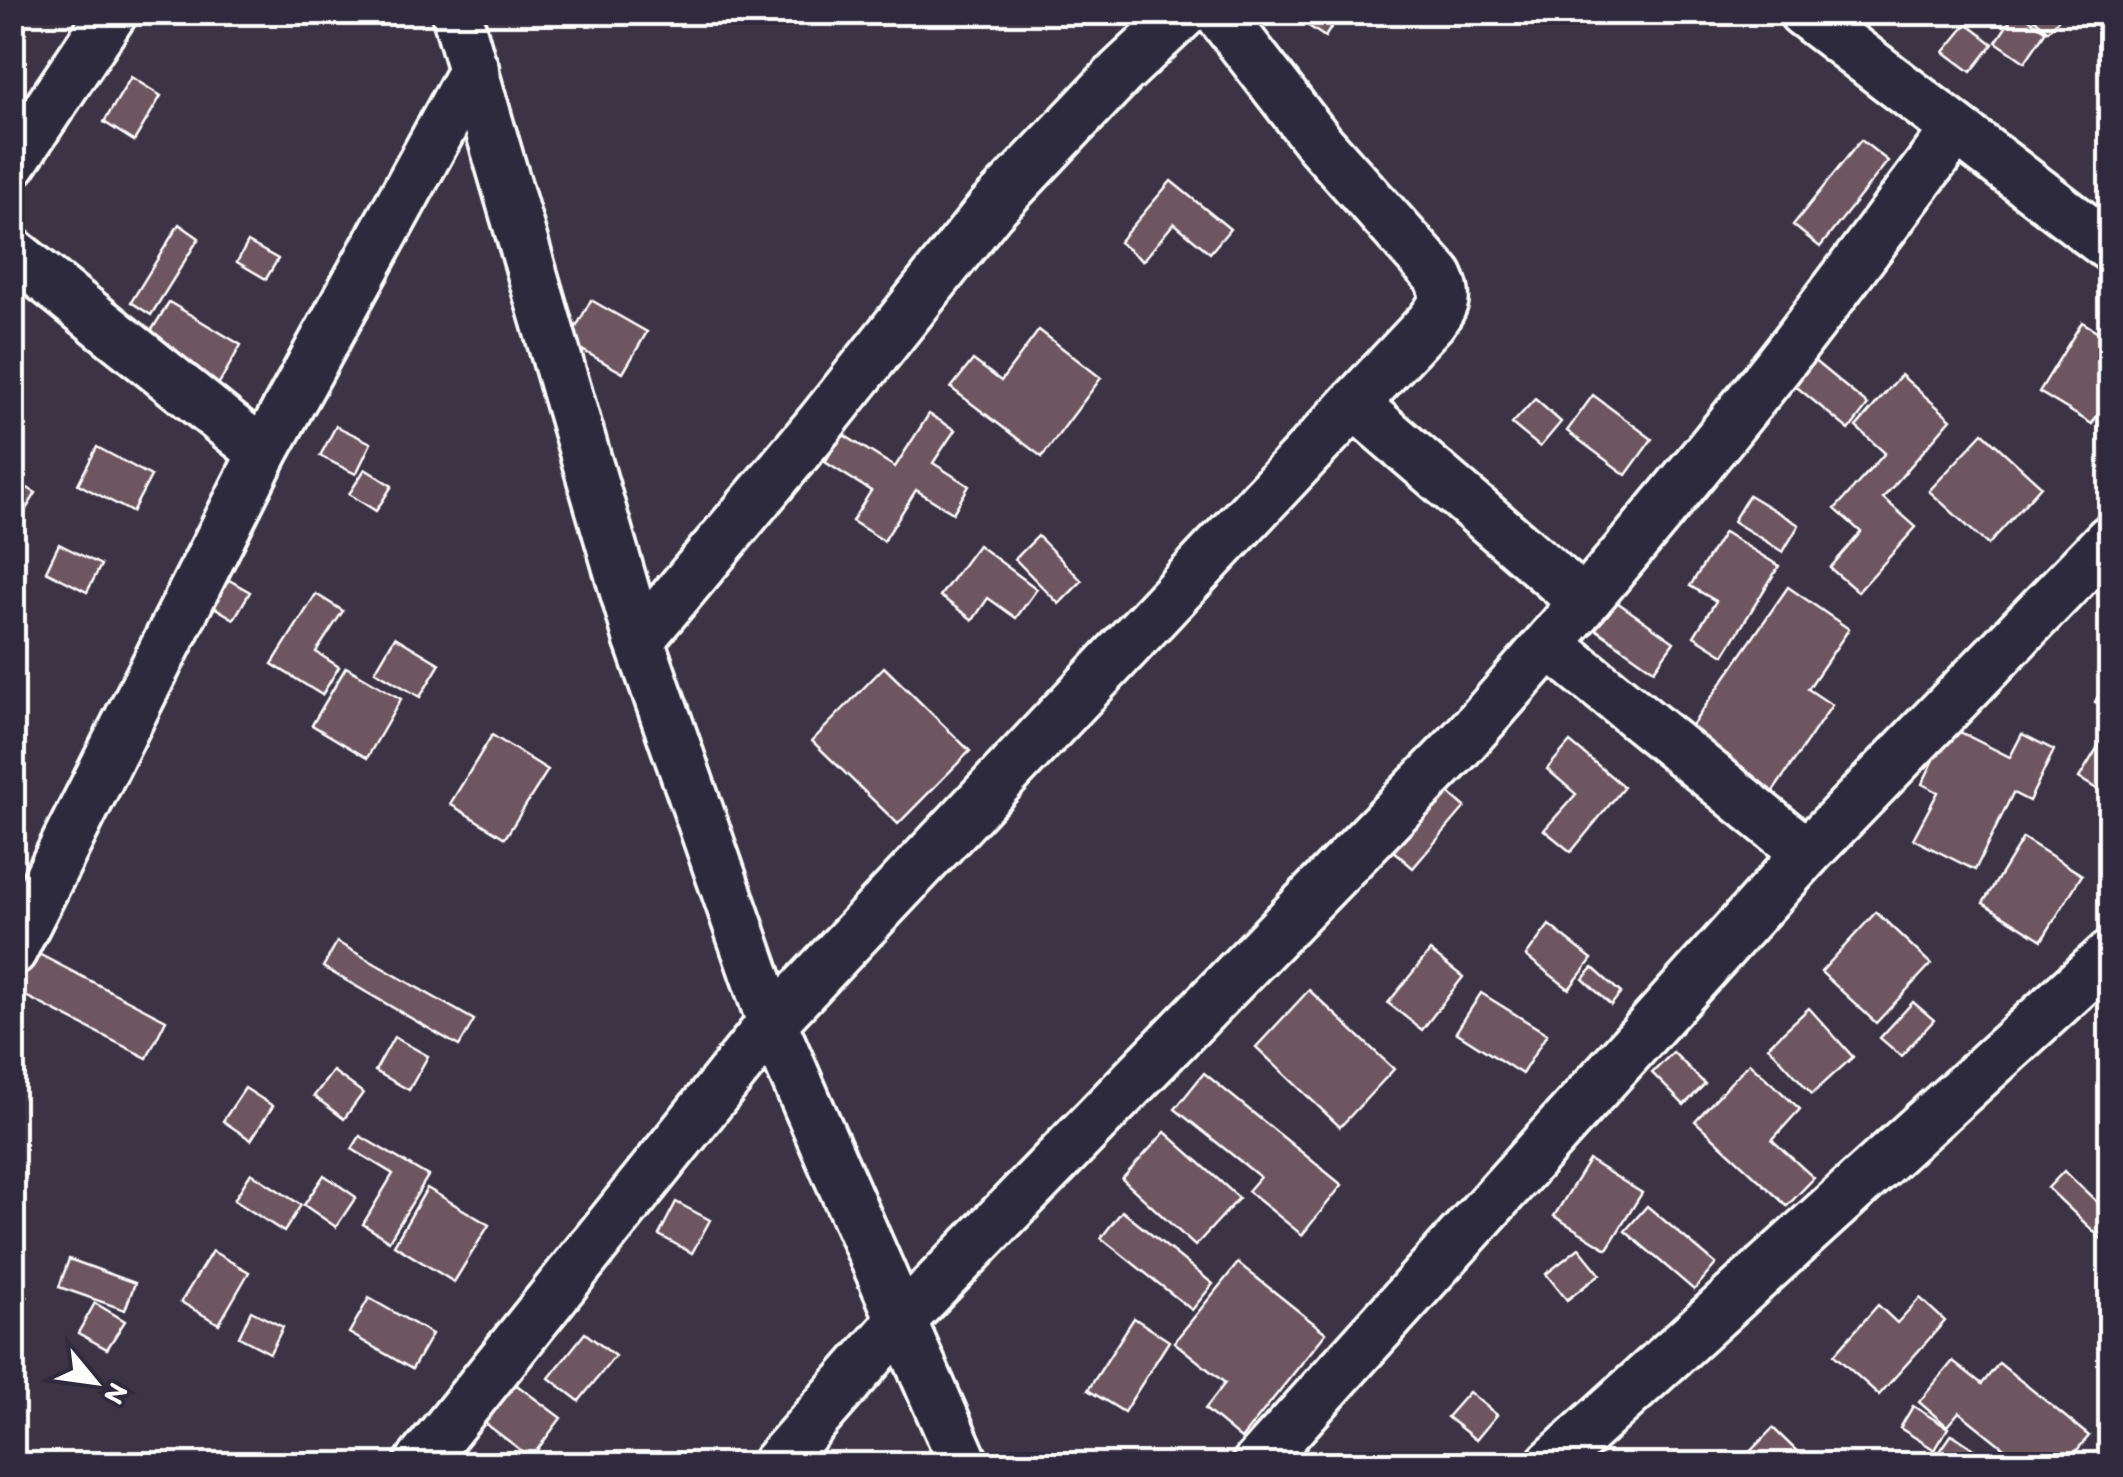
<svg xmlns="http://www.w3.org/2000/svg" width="2123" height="1477" font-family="Itim,sans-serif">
<rect width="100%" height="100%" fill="#3c3344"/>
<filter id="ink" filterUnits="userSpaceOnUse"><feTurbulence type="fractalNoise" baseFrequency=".01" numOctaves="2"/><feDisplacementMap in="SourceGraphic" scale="20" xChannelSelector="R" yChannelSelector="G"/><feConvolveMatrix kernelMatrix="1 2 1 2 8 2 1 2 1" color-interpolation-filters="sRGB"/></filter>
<g filter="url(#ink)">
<g fill="#6e5661" stroke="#fff" stroke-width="2.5">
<path d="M 1288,12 L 1341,12 L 1325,37 Z"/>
<path d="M 1843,12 L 1872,12 L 1860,27 Z"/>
<path d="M 2016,12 L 2019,12 L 2046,31 L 2025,62 L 1996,42 Z"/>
<path d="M 2027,12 L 2065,12 L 2048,31 Z"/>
<path d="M 1967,24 L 1993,44 L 1971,72 L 1944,52 Z"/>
<path d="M 131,77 L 161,96 L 134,141 L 104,122 Z"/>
<path d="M 1861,140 L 1888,161 L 1820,247 L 1793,225 Z"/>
<path d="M 1171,181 L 1230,229 L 1210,253 L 1174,223 L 1143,261 L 1119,242 Z"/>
<path d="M 179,224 L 199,238 L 151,315 L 131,302 Z"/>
<path d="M 248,242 L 278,259 L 266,279 L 237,262 Z"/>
<path d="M 591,300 L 647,332 L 623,373 L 568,342 Z"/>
<path d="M 169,302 L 241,345 L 218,385 L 145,341 Z"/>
<path d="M 2082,322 L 2110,339 L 2110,394 L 2092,424 L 2039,392 Z"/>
<path d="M 1039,330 L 1101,378 L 1042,457 L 951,388 L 973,360 L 1001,381 Z"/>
<path d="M 1801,350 L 1868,405 L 1849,430 L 1781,374 Z"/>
<path d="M 1901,375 L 1951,419 L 1883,498 L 1916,527 L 1858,592 L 1830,568 L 1861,532 L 1835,509 L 1885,453 L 1856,427 Z"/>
<path d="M 1593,395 L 1652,439 L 1626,475 L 1567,431 Z"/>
<path d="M 1535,399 L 1561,422 L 1540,447 L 1512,424 Z"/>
<path d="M 929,414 L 955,430 L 933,463 L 969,486 L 953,513 L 916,490 L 884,541 L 852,521 L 871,491 L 825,462 L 842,434 L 895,467 Z"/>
<path d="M 336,426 L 371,443 L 356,474 L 320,456 Z"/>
<path d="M 1983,433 L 2041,486 L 1988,545 L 1929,491 Z"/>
<path d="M 97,447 L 151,476 L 132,512 L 78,484 Z"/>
<path d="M 365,469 L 392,486 L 376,511 L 349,494 Z"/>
<path d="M 12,479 L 36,493 L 12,532 Z"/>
<path d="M 1749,495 L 1799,525 L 1783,552 L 1733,521 Z"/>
<path d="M 1724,532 L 1779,566 L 1724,655 L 1694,636 L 1716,601 L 1690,586 Z"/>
<path d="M 1038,536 L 1082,581 L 1059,604 L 1015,559 Z"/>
<path d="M 59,544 L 101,565 L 87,592 L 46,571 Z"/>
<path d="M 978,545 L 1037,589 L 1016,618 L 988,598 L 973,620 L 940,596 Z"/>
<path d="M 215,572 L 250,592 L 234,619 L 199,598 Z"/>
<path d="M 1788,587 L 1849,629 L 1808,689 L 1832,705 L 1770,796 L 1684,737 Z"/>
<path d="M 1604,593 L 1674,642 L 1654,670 L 1584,621 Z"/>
<path d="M 316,594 L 343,611 L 316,652 L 339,667 L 322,695 L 272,664 Z"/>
<path d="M 395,637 L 440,664 L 420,697 L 375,671 Z"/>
<path d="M 346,667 L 401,699 L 367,758 L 312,725 Z"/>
<path d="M 884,667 L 970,751 L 898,824 L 812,741 Z"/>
<path d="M 2110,672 L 2110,710 L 2095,702 Z"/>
<path d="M 1950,727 L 2010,757 L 2022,734 L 2054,750 L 2029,801 L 2013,793 L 1975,870 L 1913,839 L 1938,792 L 1922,784 Z"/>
<path d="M 2110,727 L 2110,797 L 2079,778 Z"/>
<path d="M 492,735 L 548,770 L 505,838 L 450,804 Z"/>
<path d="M 1570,742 L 1624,787 L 1571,852 L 1544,830 L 1576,794 L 1547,769 Z"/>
<path d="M 1435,781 L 1465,807 L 1413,868 L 1383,842 Z"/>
<path d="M 2023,838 L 2082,875 L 2042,940 L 1983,903 Z"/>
<path d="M 1876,912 L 1931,964 L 1876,1023 L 1821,972 Z"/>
<path d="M 1549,925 L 1592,959 L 1569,989 L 1526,956 Z"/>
<path d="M 337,942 L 474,1020 L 459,1046 L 323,967 Z"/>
<path d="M 27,948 L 166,1020 L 147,1058 L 12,989 L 12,975 Z"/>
<path d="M 1430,951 L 1463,977 L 1422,1030 L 1388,1003 Z"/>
<path d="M 1593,968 L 1621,993 L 1611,1005 L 1583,979 Z"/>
<path d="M 1309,990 L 1394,1069 L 1340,1127 L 1256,1047 Z"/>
<path d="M 1481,993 L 1547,1034 L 1522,1074 L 1456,1032 Z"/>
<path d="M 1913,1002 L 1934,1020 L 1901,1056 L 1880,1038 Z"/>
<path d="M 1809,1008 L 1853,1057 L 1812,1094 L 1768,1046 Z"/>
<path d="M 394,1037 L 428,1056 L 409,1090 L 375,1071 Z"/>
<path d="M 1673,1052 L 1705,1084 L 1684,1105 L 1652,1073 Z"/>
<path d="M 1749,1063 L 1800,1109 L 1772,1140 L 1814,1178 L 1787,1206 L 1695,1121 Z"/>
<path d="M 333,1071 L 363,1093 L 344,1119 L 314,1096 Z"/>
<path d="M 1204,1073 L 1342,1185 L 1302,1235 L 1248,1191 L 1260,1177 L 1175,1109 Z"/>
<path d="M 245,1088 L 273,1106 L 251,1140 L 223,1121 Z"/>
<path d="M 1165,1132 L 1239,1198 L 1195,1246 L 1122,1179 Z"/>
<path d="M 360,1136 L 428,1176 L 389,1241 L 363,1224 L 393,1174 L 352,1149 Z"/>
<path d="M 1589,1160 L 1642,1193 L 1607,1249 L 1554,1216 Z"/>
<path d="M 2064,1171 L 2110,1214 L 2110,1247 L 2048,1188 Z"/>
<path d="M 251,1173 L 301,1205 L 284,1232 L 234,1200 Z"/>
<path d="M 324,1175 L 356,1197 L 336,1227 L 304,1205 Z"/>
<path d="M 427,1188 L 489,1225 L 454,1282 L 394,1245 Z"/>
<path d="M 676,1202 L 710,1220 L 692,1253 L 659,1235 Z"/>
<path d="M 1647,1206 L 1716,1264 L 1694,1290 L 1625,1231 Z"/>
<path d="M 1122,1211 L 1213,1284 L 1192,1310 L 1101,1238 Z"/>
<path d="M 1579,1248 L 1600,1274 L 1567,1300 L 1546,1274 Z"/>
<path d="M 212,1251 L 249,1272 L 219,1324 L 181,1302 Z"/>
<path d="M 69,1259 L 135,1283 L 125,1310 L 59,1287 Z"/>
<path d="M 1238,1263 L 1326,1333 L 1241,1439 L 1205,1409 L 1225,1383 L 1174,1342 Z"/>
<path d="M 12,1288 L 27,1297 L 12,1321 Z"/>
<path d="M 369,1298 L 432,1334 L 412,1369 L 349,1333 Z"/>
<path d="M 1920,1298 L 1945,1321 L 1879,1395 L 1834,1355 L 1878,1305 L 1897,1323 Z"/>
<path d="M 95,1303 L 125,1321 L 107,1349 L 78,1333 Z"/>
<path d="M 251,1311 L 283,1327 L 270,1353 L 239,1337 Z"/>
<path d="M 1134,1318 L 1169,1341 L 1124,1412 L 1088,1390 Z"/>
<path d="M 585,1333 L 615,1356 L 579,1401 L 549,1378 Z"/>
<path d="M 1953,1361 L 1982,1384 L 1999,1363 L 2089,1436 L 2065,1464 L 2024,1464 L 1959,1412 L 1947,1426 L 1919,1402 Z"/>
<path d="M 506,1377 L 561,1418 L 531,1458 L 477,1417 Z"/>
<path d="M 1469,1392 L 1497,1415 L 1476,1440 L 1447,1417 Z"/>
<path d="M 1913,1406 L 1948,1428 L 1935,1450 L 1900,1428 Z"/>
<path d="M 1773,1428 L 1810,1464 L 1744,1464 L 1741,1461 Z"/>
<path d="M 1952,1434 L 1996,1464 L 1941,1464 L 1934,1460 Z"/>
</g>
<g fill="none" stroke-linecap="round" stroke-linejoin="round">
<g stroke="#fff" stroke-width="55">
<g id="minor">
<path d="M 456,12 L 639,640 L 772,1023 L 964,1464"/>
<path d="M 1803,12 L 2110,247"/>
<path d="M 12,163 L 113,12"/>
<path d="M 12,252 L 263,453"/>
<path d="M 1354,404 L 1584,602"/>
<path d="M 639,640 L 819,425 L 990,210 L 1121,72 L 1185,12"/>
<path d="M 1549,644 L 1807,853"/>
<path d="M 12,951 L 263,453 L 474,69"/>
<path d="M 419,1464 L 772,1023 L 1431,322 C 1445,303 1448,298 1438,276 L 1320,144 L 1218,12"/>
<path d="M 776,1464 L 902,1320 L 1459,746 C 1569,623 1674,496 1777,367 C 1838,289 1896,209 1956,130"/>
<path d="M 1257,1464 L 1807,853 L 2110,539"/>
<path d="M 1551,1464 L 2110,955"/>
</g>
</g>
<use href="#minor" stroke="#2f2a3d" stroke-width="48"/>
</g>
</g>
<rect width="2123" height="1477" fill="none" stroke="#2f2a3d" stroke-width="50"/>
<rect x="25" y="25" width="2073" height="1427" fill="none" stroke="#fff" stroke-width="4" filter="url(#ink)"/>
<g transform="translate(95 1382) rotate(119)" stroke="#2f2a3d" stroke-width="8" paint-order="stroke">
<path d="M0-8L18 38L0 25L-18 38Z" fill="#ffffff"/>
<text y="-15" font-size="28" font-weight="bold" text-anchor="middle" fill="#ffffff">N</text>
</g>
</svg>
